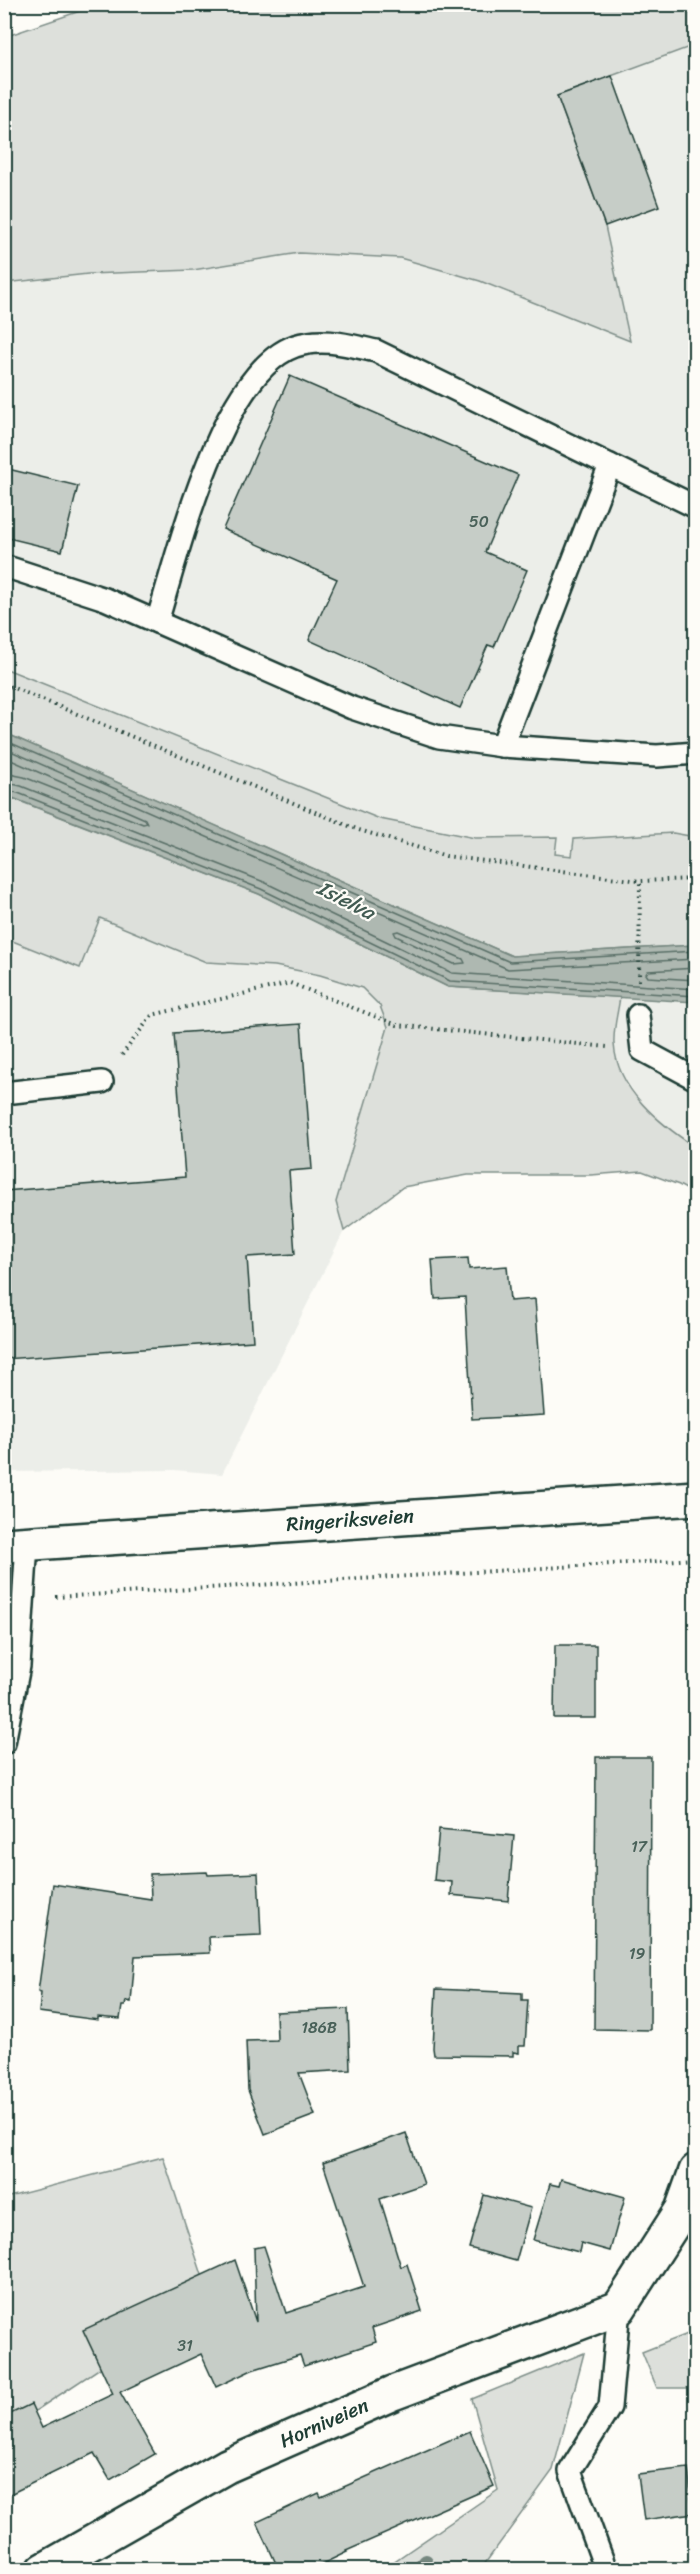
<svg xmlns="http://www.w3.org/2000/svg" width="700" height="2574" font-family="Sriracha,sans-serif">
<rect width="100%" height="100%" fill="#fdfcf7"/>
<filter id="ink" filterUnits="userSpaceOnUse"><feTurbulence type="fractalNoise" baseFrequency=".0167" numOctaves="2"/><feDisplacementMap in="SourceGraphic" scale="12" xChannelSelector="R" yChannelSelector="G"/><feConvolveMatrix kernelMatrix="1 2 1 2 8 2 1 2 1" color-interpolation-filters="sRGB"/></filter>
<g filter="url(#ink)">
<g fill="#eceee9">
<path d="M 695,45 L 695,837 L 673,833 L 574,839 L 572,856 L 555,855 L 556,837 L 475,838 L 380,819 L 5,668 L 4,283 L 88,274 L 193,270 L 299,253 L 400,258 L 480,281 L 630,341 L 605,226 L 557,96 Z"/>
<path d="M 100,918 L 206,962 L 275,966 L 320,975 L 362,988 L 380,1006 L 388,1027 L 336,1202 L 344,1231 L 222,1474 L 174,1470 L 5,1472 L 4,938 L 80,967 Z"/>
<path d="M 620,997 L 695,1002 L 695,1147 L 668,1129 L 642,1104 L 618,1067 L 614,1043 Z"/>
</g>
<g fill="#dde0db" stroke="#7e8e88" stroke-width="1.5">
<path d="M 82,4 L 695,5 L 695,45 L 557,96 L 605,226 L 630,341 L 480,281 L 400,258 L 299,253 L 193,270 L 88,274 L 5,283 L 4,37 L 83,10 Z"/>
<path d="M 4,668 L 380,819 L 475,838 L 557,837 L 555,854 L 572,856 L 574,839 L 673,833 L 695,837 L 695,945 L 512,956 L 5,733 Z"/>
<path d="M 4,795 L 259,894 L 448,987 L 620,997 C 618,1012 613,1029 614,1044 C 617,1090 660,1124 695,1147 L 695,1194 L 679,1185 L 642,1171 L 591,1175 L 468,1175 L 403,1187 L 344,1231 L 336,1202 L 388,1027 L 380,1006 L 362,988 L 320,975 L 275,966 L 206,962 L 100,918 L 80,968 L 5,938 Z"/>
<path d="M 163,2157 L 209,2296 L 5,2431 L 5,2198 Z"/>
<path d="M 695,2331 L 695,2388 L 657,2388 L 642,2352 Z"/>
<path d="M 584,2353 L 553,2470 L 481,2569 L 383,2569 L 498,2490 L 472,2399 Z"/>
</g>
<path fill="#aeb8b1" stroke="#75877f" stroke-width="1.5" d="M 5,733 L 512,956 L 695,945 L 695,1002 L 448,987 L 259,894 L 5,795 Z"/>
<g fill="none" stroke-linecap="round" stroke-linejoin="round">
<g stroke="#586e66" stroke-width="1.5">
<path d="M 4,740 L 510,962 L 696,951"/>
<path d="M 4,748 L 508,969 L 696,959"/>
<path d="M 4,757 L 145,819 L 147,823 L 143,824 L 24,777 L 4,773"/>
<path d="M 4,782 L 21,786 L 264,882 L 452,973 L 696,989"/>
<path d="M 4,790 L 18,793 L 261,889 L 450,981 L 696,996"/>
<path d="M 398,931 L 463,959 L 465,963 L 454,964 L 396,936 L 394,932 Z"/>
<path d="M 696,968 L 648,971 L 646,974 L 648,977 L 696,980"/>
</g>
<path stroke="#75877f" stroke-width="14" d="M 418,2570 L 426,2561"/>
</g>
<g fill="#c6cdc7" stroke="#1f3d34" stroke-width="1.5">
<path d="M 612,76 L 659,206 L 605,226 L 557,96 Z"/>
<path d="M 290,376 L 518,475 L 485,552 L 527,570 L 494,647 L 488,645 L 460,708 L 309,640 L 337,579 L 223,529 Z"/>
<path d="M 4,468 L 78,486 L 62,551 L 4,537 Z"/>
<path d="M 301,1024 L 312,1169 L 289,1171 L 295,1254 L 247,1257 L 253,1341 L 4,1359 L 4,1191 L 185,1177 L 174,1033 Z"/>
<path d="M 468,1258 L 469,1269 L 507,1266 L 510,1301 L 535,1299 L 544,1415 L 472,1419 L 465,1297 L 435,1299 L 432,1260 Z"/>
<path d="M 555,1645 L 596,1645 L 596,1718 L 554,1718 Z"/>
<path d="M 596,1757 L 651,1757 L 650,2030 L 594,2029 Z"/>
<path d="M 439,1829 L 514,1836 L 508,1901 L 451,1895 L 452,1882 L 434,1880 Z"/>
<path d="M 207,1872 L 208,1875 L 258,1873 L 261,1935 L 209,1937 L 210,1953 L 135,1956 L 131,2002 L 126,2001 L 125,2006 L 122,2006 L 120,2019 L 98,2017 L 98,2020 L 39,2012 L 41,1993 L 38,1992 L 53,1884 L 151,1899 L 150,1874 Z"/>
<path d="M 436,1989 L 522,1993 L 522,2000 L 528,2000 L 525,2046 L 519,2046 L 519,2053 L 513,2052 L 513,2056 L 434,2055 L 433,2048 Z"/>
<path d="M 348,2009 L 350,2070 L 299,2073 L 315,2115 L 265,2134 L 248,2090 L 246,2041 L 277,2040 L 276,2012 Z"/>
<path d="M 406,2133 L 424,2184 L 380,2199 L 401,2267 L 407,2264 L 422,2311 L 372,2328 L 376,2342 L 304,2366 L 300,2355 L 252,2370 L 216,2387 L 201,2354 L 120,2392 L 155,2454 L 110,2480 L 94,2453 L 4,2497 L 4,2417 L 31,2404 L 42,2428 L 113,2394 L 83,2330 L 235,2260 L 256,2322 L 254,2248 L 264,2246 L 286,2313 L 364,2287 L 323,2163 Z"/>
<path d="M 561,2179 L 625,2197 L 610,2251 L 581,2243 L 579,2252 L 533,2240 L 550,2184 L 559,2186 Z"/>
<path d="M 484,2195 L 531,2208 L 516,2261 L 469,2248 Z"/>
<path d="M 470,2431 L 494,2486 L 346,2551 L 347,2552 L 310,2570 L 279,2570 L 257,2522 L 319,2493 L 321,2497 Z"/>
<path d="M 688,2468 L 693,2513 L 644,2520 L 638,2474 Z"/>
</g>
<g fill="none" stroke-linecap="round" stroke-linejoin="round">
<g stroke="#1f3d34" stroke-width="26">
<g id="lane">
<path d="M 4,566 L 105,599 L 352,708 L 439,737 L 502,746 L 657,756 L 696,753"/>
<path d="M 157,622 C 178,553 221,372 295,346 C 323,337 348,345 376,351 L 696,507"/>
<path d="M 502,746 L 610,465"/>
<path d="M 638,1015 L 642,1050 L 696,1079"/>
<path d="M 4,1093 L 102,1082"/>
<path d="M 4,1743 L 19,1666 L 27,1543"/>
<path d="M 606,2570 L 570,2471 L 610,2407 L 619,2308"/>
</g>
</g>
<g stroke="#1f3d34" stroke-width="38">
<path id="street" d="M 44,2570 L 227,2466 L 393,2393 L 619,2308 L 682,2210 L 696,2171"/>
</g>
<g stroke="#1f3d34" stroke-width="38">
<path id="primary" d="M 4,1545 L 696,1498"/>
</g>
<g stroke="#1f3d34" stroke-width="4" stroke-dasharray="1.5 4.5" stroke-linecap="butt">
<path d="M 4,684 L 359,830 L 446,856 L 640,881 L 696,879"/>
<path d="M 639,981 L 640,881"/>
<path d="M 122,1055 L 152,1015 L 290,983 L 397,1025 L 607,1047"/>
<path d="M 56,1597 L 696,1559"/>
</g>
<use href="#lane" stroke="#fdfcf7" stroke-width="21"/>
<use href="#street" stroke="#fdfcf7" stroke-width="33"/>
<use href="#primary" stroke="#fdfcf7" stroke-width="33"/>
</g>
</g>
<g text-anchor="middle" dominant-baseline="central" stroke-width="4.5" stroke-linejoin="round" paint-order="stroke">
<g font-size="16" fill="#496159">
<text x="479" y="521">50</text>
<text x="639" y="1846">17</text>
<text x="637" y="1953">19</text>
<text x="319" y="2027">186B</text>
<text x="185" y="2345">31</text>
</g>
<g font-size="20" fill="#1f3d34" stroke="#fdfcf7">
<text transform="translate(350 1520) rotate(-4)">Ringeriksveien</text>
<text transform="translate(324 2423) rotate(-24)">Horniveien</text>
</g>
<g font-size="21" font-style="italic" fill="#435c53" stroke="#fdfcf7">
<text transform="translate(346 900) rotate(27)">Isielva</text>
</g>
</g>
<rect width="700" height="2574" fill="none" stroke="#fdfcf7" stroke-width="24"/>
<rect x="12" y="12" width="676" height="2550" fill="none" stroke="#1f3d34" stroke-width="2" filter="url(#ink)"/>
</svg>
